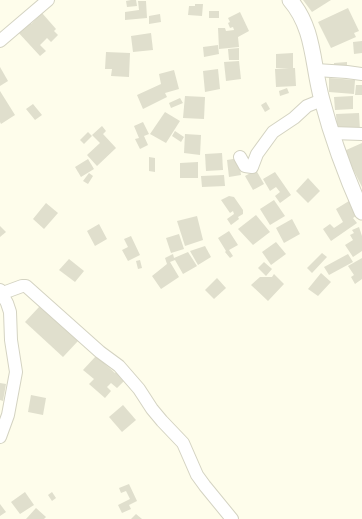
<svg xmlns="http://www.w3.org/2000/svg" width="362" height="519" font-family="'Titillium Web',sans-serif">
<rect width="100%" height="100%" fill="#fefdeb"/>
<g fill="#e0dfcd">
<path d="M 131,0 L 136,0 L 137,6 L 127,7 L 126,1 Z"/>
<path d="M 303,0 L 331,0 L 312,12 Z"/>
<path d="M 138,1 L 146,1 L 147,18 L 125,20 L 125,12 L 139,10 Z"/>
<path d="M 195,4 L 203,4 L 202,16 L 188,15 L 189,6 L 195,6 Z"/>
<path d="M 348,8 L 359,31 L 354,33 L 356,37 L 331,48 L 318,22 Z"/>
<rect x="209" y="11" width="10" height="7"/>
<path d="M 240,12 L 249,31 L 238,37 L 239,47 L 219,49 L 218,28 L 225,28 L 226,31 L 234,30 L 233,27 L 230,28 L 228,23 L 230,22 L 228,18 Z"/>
<path d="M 42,13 L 56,29 L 54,31 L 58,35 L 51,42 L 47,38 L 40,45 L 46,51 L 40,56 L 17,31 L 28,21 L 31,24 Z"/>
<path d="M 160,14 L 161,22 L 149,24 L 149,16 Z"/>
<path d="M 151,33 L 153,50 L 133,52 L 131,36 Z"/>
<path d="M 362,41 L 362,53 L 354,54 L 353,42 Z"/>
<path d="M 218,45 L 219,54 L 204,57 L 203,47 Z"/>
<path d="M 239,48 L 239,60 L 229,60 L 228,49 Z"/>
<path d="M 106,52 L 130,53 L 129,77 L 111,76 L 112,69 L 105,69 Z"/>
<path d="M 293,53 L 293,68 L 295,68 L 296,86 L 276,87 L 275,69 L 289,68 L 276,68 L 276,54 Z"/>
<path d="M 239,61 L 241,79 L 226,81 L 224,62 Z"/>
<path d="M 347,62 L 347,78 L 334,78 L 334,63 Z"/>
<path d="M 0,67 L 8,81 L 0,86 Z"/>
<path d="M 218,69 L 220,89 L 205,92 L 203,71 Z"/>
<path d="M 174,70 L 179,89 L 165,93 L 167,97 L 143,109 L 137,95 L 161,84 L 159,74 Z"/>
<path d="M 329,78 L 355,80 L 354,94 L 329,92 Z"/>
<path d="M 356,85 L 362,85 L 362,95 L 355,95 Z"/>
<path d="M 287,88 L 289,93 L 280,96 L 279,91 Z"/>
<path d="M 0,91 L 15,115 L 1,124 L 0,122 Z"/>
<path d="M 185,96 L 205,97 L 204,119 L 183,118 Z"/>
<path d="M 353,96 L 353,109 L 335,110 L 334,97 Z"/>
<path d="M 180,98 L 183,103 L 171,108 L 169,103 Z"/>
<path d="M 266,102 L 270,109 L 265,112 L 261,105 Z"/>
<path d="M 33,104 L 42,115 L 35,120 L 26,109 Z"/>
<path d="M 165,112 L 180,121 L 166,143 L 150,134 Z"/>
<path d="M 359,113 L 360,131 L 337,131 L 336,114 Z"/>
<path d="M 143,122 L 149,134 L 144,136 L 148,145 L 140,149 L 135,139 L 139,138 L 134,126 Z"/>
<path d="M 102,126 L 106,131 L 103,134 L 116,148 L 97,166 L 87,155 L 100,143 L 92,135 Z"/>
<path d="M 175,131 L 184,137 L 181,142 L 172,136 Z"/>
<path d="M 88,132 L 92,136 L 84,144 L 80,140 Z"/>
<path d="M 185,134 L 201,135 L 200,155 L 184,153 Z"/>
<path d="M 362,143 L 362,187 L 344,151 Z"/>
<path d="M 222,153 L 223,170 L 206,171 L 205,154 Z"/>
<path d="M 149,157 L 155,158 L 155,172 L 149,171 Z"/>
<path d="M 239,158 L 241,175 L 229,177 L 227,160 Z"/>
<path d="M 88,159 L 94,169 L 81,177 L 75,167 Z"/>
<path d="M 198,162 L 198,178 L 180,178 L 180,163 Z"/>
<path d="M 256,170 L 264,184 L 253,190 L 245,176 Z"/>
<path d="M 275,172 L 291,195 L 280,203 L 275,196 L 280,192 L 276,187 L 270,191 L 263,179 Z"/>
<path d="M 89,173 L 93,176 L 88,184 L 83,181 Z"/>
<path d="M 224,175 L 225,186 L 202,187 L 201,176 Z"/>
<path d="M 308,178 L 320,191 L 308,203 L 296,191 Z"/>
<path d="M 229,196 L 234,197 L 243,210 L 243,214 L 238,217 L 239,219 L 231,225 L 227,219 L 234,214 L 233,211 L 230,213 L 221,200 Z"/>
<path d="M 274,200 L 285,216 L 270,225 L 260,209 Z"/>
<path d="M 349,201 L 357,215 L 353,218 L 357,223 L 331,241 L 323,229 L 330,224 L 334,228 L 343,222 L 336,209 Z"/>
<path d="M 46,203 L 58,213 L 44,229 L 33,219 Z"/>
<path d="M 256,215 L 270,232 L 253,245 L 238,229 Z"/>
<path d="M 197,216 L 203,240 L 185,246 L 177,221 Z"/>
<path d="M 292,219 L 300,234 L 284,243 L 276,228 Z"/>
<path d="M 99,224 L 107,239 L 95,246 L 87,231 Z"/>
<path d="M 0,226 L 6,232 L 0,237 Z"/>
<path d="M 359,227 L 362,236 L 362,251 L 353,257 L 345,245 L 353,240 L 350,235 L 354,233 L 352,230 Z"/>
<path d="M 229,231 L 238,245 L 229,250 L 233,256 L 230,258 L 225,252 L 226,251 L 218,238 Z"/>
<path d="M 179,234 L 184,249 L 171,253 L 166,238 Z"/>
<path d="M 131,236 L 140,255 L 128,261 L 122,250 L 128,247 L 124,239 Z"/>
<path d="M 276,242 L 286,254 L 271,265 L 262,252 Z"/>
<path d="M 205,246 L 211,257 L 198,265 L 190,251 Z"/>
<path d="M 188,252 L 197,266 L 183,274 L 175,260 L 170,262 L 179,277 L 161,289 L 152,276 L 167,264 L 165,258 L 173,254 L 174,258 Z"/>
<path d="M 322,253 L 327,257 L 312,273 L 307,268 Z"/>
<path d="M 348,254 L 353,262 L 329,275 L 324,267 Z"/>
<path d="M 362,258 L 362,279 L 355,284 L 351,277 L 354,275 L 348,266 Z"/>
<path d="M 69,259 L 84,271 L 75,282 L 59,270 Z"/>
<path d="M 140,260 L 142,268 L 138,269 L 136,261 Z"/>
<path d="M 264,262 L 272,269 L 266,276 L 258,268 Z"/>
<path d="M 321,273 L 331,282 L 318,296 L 308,289 Z"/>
<path d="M 274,274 L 284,284 L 268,301 L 251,285 L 260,277 L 272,277 Z"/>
<path d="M 217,278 L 226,288 L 214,299 L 205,290 Z"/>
<path d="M 40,306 L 78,341 L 63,357 L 25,322 Z"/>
<path d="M 96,356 L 115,373 L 117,371 L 126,379 L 117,388 L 111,383 L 107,387 L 111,391 L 105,398 L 89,384 L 94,379 L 83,370 Z"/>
<path d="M 0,383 L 6,384 L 3,401 L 0,400 Z"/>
<path d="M 31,395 L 46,398 L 43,415 L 28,412 Z"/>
<path d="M 123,405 L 136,420 L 122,432 L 109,417 Z"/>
<path d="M 129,484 L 137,501 L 129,505 L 131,509 L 122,513 L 118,505 L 130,499 L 126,491 L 121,493 L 119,488 Z"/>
<path d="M 25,492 L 34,505 L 20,514 L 11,502 Z"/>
<path d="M 52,492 L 56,498 L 52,501 L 48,495 Z"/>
<path d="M 0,504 L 6,512 L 0,516 Z"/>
<path d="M 36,508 L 46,517 L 44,519 L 26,519 Z"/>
<path d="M 136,514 L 142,519 L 131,519 Z"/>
</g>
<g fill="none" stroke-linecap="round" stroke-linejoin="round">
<g stroke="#d4d3c2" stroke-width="14">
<g id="minor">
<path d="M 0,41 L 48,0"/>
<path d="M 316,70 L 347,72 L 362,74"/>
<path d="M 332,133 L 362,134"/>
<path d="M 240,157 L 245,166 L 252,167 L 257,154 L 273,132 L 294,118 L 307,106 L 322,100"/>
<path d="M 0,290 L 7,303 L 10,312 L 11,340 L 16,372 L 8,415 L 0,437"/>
<path d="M 3,293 L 22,286 L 26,286 L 100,352 L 119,366 L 139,389 L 152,409 L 162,421 L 183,443 L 197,475 L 205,486 L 232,519"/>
</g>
</g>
<g stroke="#d4d3c2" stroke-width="17">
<path id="major" d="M 290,0 C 315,29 312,65 322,100 C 332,138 346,176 362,212"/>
</g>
<use href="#minor" stroke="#fff" stroke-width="12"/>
<use href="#major" stroke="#fff" stroke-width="15"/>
</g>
</svg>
